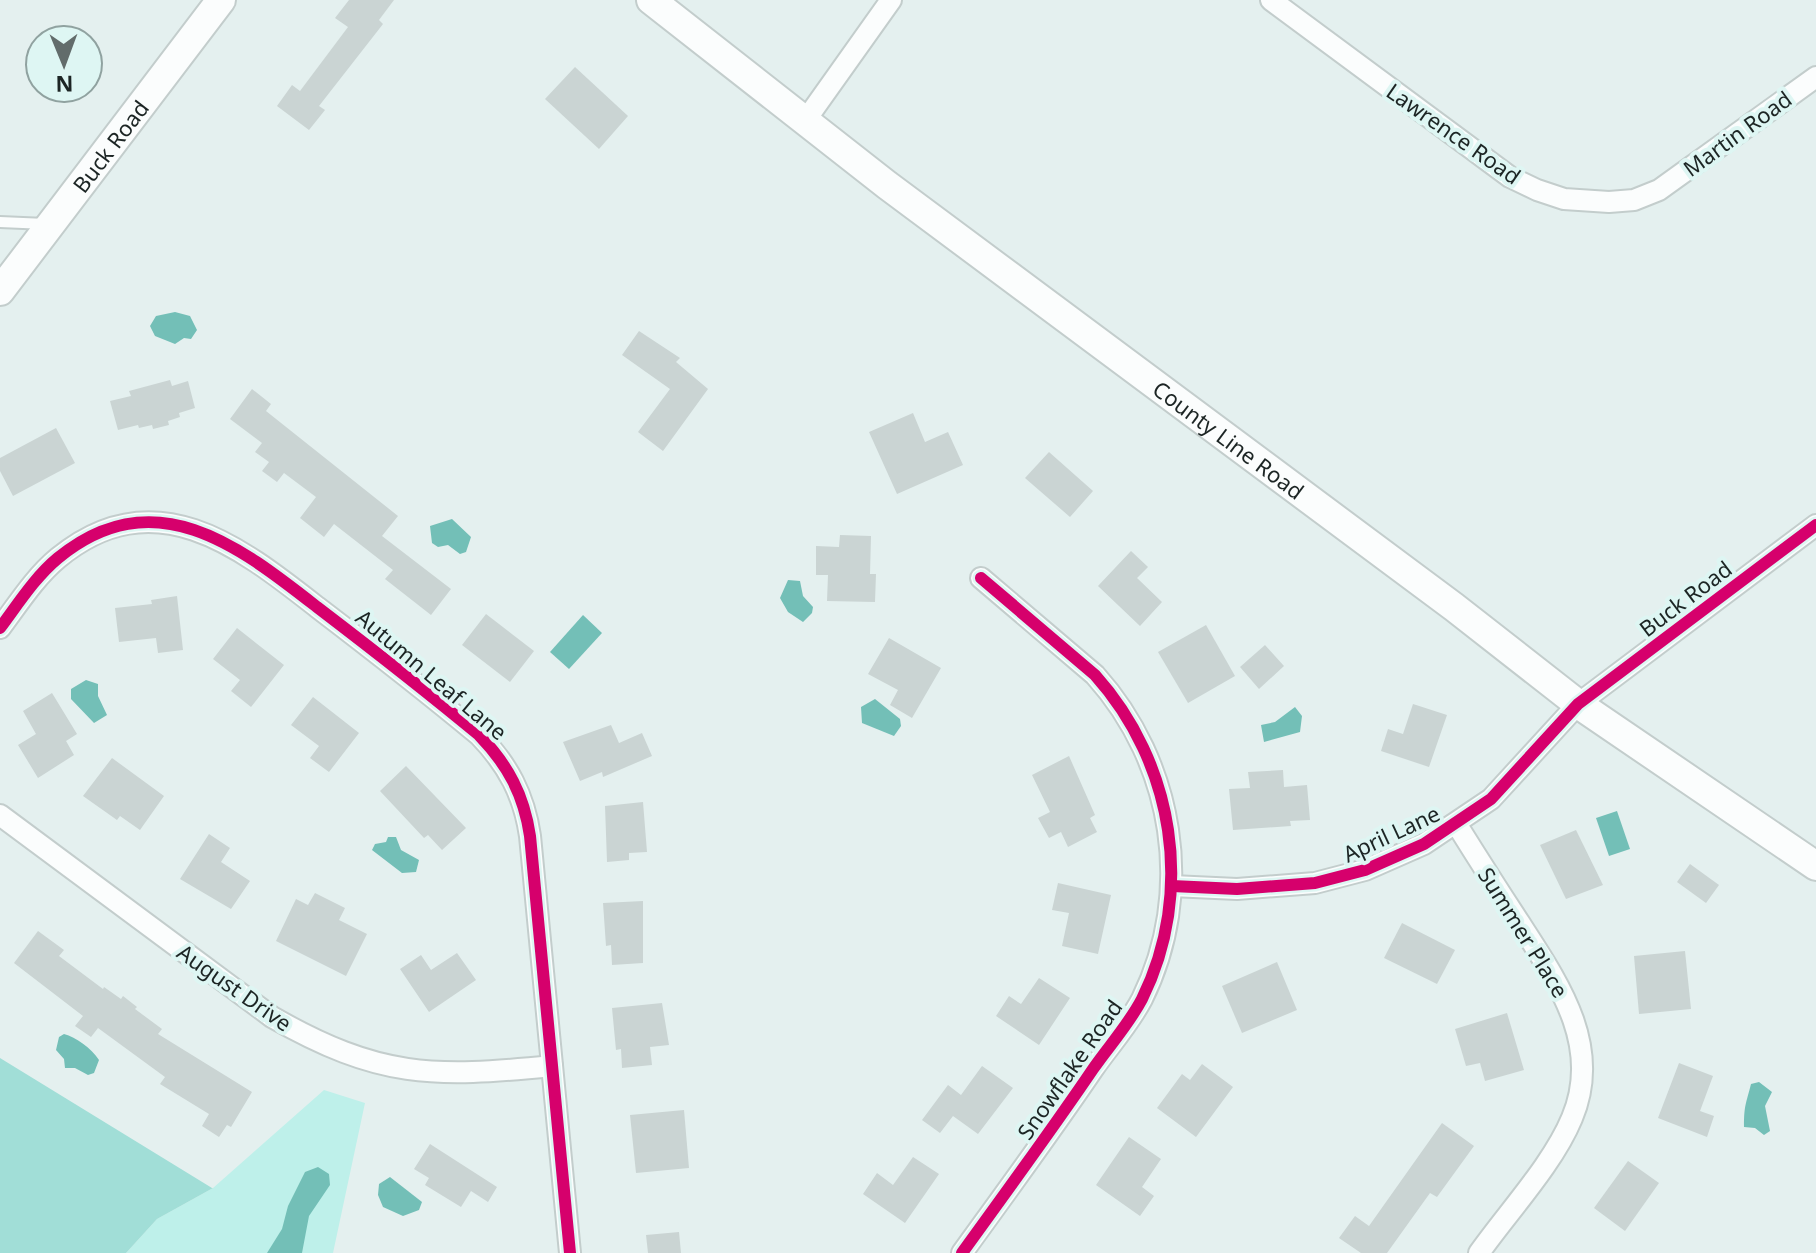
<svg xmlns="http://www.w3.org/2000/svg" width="1816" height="1253" font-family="'Noto Sans',sans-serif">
<rect width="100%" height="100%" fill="#e4f0ef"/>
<path fill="#bef0ea" d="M 324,1090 L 365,1103 L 333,1253 L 126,1253 L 157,1219 L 213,1188 Z"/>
<path fill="#a1ded7" d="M 0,1058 L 212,1188 L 213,1188 L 157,1219 L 126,1253 L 0,1253 Z"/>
<g fill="#73bfb7">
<path d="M 175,312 L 190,316 L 197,330 L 191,339 L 184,338 L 175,344 L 155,336 L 150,326 L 156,316 Z"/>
<path d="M 452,519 L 471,537 L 466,552 L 460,554 L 448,545 L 438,547 L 432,543 L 430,526 Z"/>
<path d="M 788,580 L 800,581 L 803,596 L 813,607 L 812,613 L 803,622 L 788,612 L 780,598 Z"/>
<path d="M 583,615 L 602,633 L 569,669 L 550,652 Z"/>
<path d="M 86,680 L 98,684 L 98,696 L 107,715 L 94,723 L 71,699 L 71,689 Z"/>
<path d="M 875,699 L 900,719 L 901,726 L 894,736 L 862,723 L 861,707 Z"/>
<path d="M 1295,707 L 1302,716 L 1300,732 L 1264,742 L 1261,725 L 1275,722 Z"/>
<path d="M 1617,811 L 1630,849 L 1609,856 L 1596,818 Z"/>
<path d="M 388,837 L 396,837 L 401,850 L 419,860 L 416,872 L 402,873 L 372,850 L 375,844 L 386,842 Z"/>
<path d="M 64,1034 C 76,1037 91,1048 99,1060 L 94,1073 L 88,1075 L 75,1068 L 65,1068 L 64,1059 L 56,1050 L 59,1037 Z"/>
<path d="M 1759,1082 L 1772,1092 L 1765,1106 L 1770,1131 L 1764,1135 L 1755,1128 L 1744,1127 C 1744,1105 1746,1104 1751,1084 Z"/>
<path d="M 318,1167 L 329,1174 L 330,1185 L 309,1216 L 302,1253 L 267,1253 L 282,1229 L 288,1206 L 305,1172 Z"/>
<path d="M 390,1177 L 422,1202 L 419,1210 L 403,1216 L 383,1207 L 378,1195 L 379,1184 Z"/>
</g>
<g fill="#cad4d3">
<path d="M 349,0 L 394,0 L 379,20 L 383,24 L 319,106 L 325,110 L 309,130 L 277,106 L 292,85 L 300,91 L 348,27 L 335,18 Z"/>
<path d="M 575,67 L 628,116 L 599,149 L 545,99 Z"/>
<path d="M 639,331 L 680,358 L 676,362 L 708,389 L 663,451 L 638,432 L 670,389 L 622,355 Z"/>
<path d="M 170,380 L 172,386 L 188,381 L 195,408 L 179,413 L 180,417 L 168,421 L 169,425 L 153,429 L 152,425 L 139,428 L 138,425 L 118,430 L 110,401 L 131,396 L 129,391 Z"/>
<path d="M 252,389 L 271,404 L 266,411 L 398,516 L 382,536 L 451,589 L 431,615 L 385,579 L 393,570 L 334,524 L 324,537 L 300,518 L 316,497 L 284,473 L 277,482 L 262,471 L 269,462 L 255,452 L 262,443 L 230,419 Z"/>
<path d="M 913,413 L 925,442 L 948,432 L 963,465 L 897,494 L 869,432 Z"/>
<path d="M 56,428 L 75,463 L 13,496 L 0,471 L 0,458 Z"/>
<path d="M 1049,452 L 1093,491 L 1070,517 L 1025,478 Z"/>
<path d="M 840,535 L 871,536 L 870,574 L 876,574 L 875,602 L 827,601 L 828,575 L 816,575 L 816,546 L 839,547 Z"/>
<path d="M 1131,551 L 1148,567 L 1137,578 L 1162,602 L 1140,626 L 1098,586 Z"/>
<path d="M 177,596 L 183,650 L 158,653 L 156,638 L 119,642 L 115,608 L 152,604 L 151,600 Z"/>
<path d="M 486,614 L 534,651 L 510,682 L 462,645 Z"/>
<path d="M 1206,625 L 1235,676 L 1188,703 L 1158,652 Z"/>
<path d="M 237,628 L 284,665 L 251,707 L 231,691 L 240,680 L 213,659 Z"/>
<path d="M 889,638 L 941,668 L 912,718 L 890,705 L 898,690 L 868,674 Z"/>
<path d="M 1265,645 L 1284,666 L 1259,689 L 1240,667 Z"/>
<path d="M 52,693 L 77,734 L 66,741 L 74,755 L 38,778 L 18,745 L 36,734 L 23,711 Z"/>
<path d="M 313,697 L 359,733 L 329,772 L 310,758 L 319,746 L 291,725 Z"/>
<path d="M 1413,704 L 1447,715 L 1429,767 L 1381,751 L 1388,729 L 1403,734 Z"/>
<path d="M 611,725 L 619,743 L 642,733 L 652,756 L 603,777 L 602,772 L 580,781 L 563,742 Z"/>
<path d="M 1069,756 L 1095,815 L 1090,818 L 1097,832 L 1068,847 L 1061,832 L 1049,838 L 1038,818 L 1050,812 L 1032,775 Z"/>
<path d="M 112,758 L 164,796 L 140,830 L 120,816 L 117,820 L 83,796 Z"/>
<path d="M 406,766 L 466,828 L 442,850 L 428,835 L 424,838 L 380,791 Z"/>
<path d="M 1283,770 L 1284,787 L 1307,785 L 1310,820 L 1290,821 L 1291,826 L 1233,830 L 1229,789 L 1250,788 L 1248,772 Z"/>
<path d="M 643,802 L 647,852 L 629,853 L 629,860 L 607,862 L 605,806 Z"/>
<path d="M 1576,830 L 1603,885 L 1566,899 L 1540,845 Z"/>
<path d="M 209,834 L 230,848 L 221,862 L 250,881 L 231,909 L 180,879 Z"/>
<path d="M 1690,864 L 1719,885 L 1706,903 L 1677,882 Z"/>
<path d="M 1058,883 L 1111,895 L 1098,954 L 1062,946 L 1069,913 L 1052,910 Z"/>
<path d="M 315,893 L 345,908 L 339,920 L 367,934 L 346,976 L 276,941 L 296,899 L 308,905 Z"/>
<path d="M 643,901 L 643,963 L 612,965 L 611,945 L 606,946 L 603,903 Z"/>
<path d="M 1402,923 L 1455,950 L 1437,984 L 1384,958 Z"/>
<path d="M 38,931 L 64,950 L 59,956 L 103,989 L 104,987 L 121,999 L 123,996 L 137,1007 L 135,1009 L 162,1029 L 158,1034 L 252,1092 L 231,1127 L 227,1125 L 219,1137 L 202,1126 L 209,1114 L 160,1084 L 165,1077 L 98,1028 L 91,1037 L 75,1026 L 83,1016 L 14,963 Z"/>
<path d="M 1685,951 L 1691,1009 L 1639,1014 L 1634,956 Z"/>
<path d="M 457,953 L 476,980 L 429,1012 L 400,969 L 421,955 L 431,970 Z"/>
<path d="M 1277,962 L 1297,1010 L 1242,1033 L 1222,986 Z"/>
<path d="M 1039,978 L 1070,998 L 1039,1045 L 996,1016 L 1009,996 L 1021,1004 Z"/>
<path d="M 662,1003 L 669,1045 L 650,1047 L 652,1065 L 622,1068 L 621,1049 L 616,1050 L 612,1008 Z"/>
<path d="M 1507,1013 L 1524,1070 L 1485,1081 L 1480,1063 L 1466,1066 L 1455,1029 Z"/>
<path d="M 1679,1063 L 1713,1076 L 1700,1111 L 1714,1116 L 1707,1137 L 1658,1118 Z"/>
<path d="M 1202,1064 L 1233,1087 L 1196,1137 L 1157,1108 L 1182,1074 L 1190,1080 Z"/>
<path d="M 982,1066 L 1013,1088 L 978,1134 L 953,1116 L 940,1133 L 922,1120 L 948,1085 L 961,1095 Z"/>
<path d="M 684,1110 L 689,1168 L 636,1173 L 630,1115 Z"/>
<path d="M 1442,1123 L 1474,1146 L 1437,1197 L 1430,1193 L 1387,1253 L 1361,1253 L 1339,1238 L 1355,1216 L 1369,1226 Z"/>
<path d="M 1129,1137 L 1161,1159 L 1142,1187 L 1154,1196 L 1140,1216 L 1096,1185 Z"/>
<path d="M 430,1144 L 497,1187 L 488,1202 L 471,1191 L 461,1207 L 425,1185 L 429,1178 L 414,1169 Z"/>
<path d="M 913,1157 L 939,1174 L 905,1223 L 863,1194 L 877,1173 L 893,1185 Z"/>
<path d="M 1628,1161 L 1659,1183 L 1625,1231 L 1594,1208 Z"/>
<path d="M 679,1232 L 681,1253 L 648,1253 L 646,1235 Z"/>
</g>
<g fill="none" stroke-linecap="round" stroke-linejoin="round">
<g stroke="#c3cdcc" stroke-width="14">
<path id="lane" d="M 0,222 L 46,224"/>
</g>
<g stroke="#c3cdcc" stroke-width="24">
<g id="street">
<path d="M 1271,0 L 1510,177 L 1537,190 L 1564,199 L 1609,202 L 1634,200 L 1659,190 L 1816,77"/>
<path d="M 805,121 L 891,0"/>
<path d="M 0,628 C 18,604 35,577 58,558 C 154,479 239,546 317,607 C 372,649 426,691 479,735 C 508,765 524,795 530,836 L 570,1253"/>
<path d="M 0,815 L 272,1017 C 379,1078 432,1078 552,1066"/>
<path d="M 1457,825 C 1477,857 1498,890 1519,922 C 1557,981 1603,1045 1572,1118 C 1553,1164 1508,1212 1479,1253"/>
<path d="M 1172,886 L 1237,889 L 1315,883 L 1365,870 L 1424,844 L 1491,799 L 1578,704 L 1816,525"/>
<path d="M 962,1253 C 1006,1192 1051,1131 1093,1069 C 1109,1046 1129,1024 1142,999 C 1195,892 1174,763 1095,675 L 981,578"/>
</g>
</g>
<g stroke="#c3cdcc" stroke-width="32">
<g id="secondary">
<path id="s1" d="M 651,0 L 887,185 L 1454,607 L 1578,704 L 1816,866"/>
<path id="s2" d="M 0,291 L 221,0"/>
</g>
</g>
<use href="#lane" stroke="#fbfdfd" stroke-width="10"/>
<use href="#street" stroke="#fbfdfd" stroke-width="20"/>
<use href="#secondary" stroke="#fbfdfd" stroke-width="28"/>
<g stroke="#def6f3" stroke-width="17">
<g id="cycleway">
<path d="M 0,628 C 18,604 35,577 58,558 C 154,479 239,546 317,607 C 372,649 426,691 479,735 C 508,765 524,795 530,836 L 570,1253"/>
<path d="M 1172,886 L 1237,889 L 1315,883 L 1365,870 L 1424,844 L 1491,799 L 1578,704 L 1816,525"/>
<path d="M 962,1253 C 1006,1192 1051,1131 1093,1069 C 1109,1046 1129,1024 1142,999 C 1195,892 1174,763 1095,675 L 981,578"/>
</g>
</g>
<use href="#cycleway" stroke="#d6006c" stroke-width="12"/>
</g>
<g text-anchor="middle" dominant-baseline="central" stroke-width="8" stroke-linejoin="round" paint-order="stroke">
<g font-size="22" fill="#1c2524" stroke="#def6f3">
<text transform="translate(1454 133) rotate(35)">Lawrence Road</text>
<text transform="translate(1737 133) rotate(-36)">Martin Road</text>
<text stroke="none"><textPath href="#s2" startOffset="182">Buck Road</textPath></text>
<text stroke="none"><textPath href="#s1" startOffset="726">County Line Road</textPath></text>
<text transform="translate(1685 598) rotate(-37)">Buck Road</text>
<text transform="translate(432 674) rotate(40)">Autumn Leaf Lane</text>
<text transform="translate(1391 833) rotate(-25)">April Lane</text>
<text transform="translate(1524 932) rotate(58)">Summer Place</text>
<text transform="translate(235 987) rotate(35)">August Drive</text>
<text transform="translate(1069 1069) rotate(-55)">Snowflake Road</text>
</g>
</g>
<g transform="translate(64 64) rotate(179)"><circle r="38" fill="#def6f3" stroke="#90a2a0" stroke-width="2"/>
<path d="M0-6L14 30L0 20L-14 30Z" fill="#626c6b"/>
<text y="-12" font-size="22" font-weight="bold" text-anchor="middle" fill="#1c2524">N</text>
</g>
</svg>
